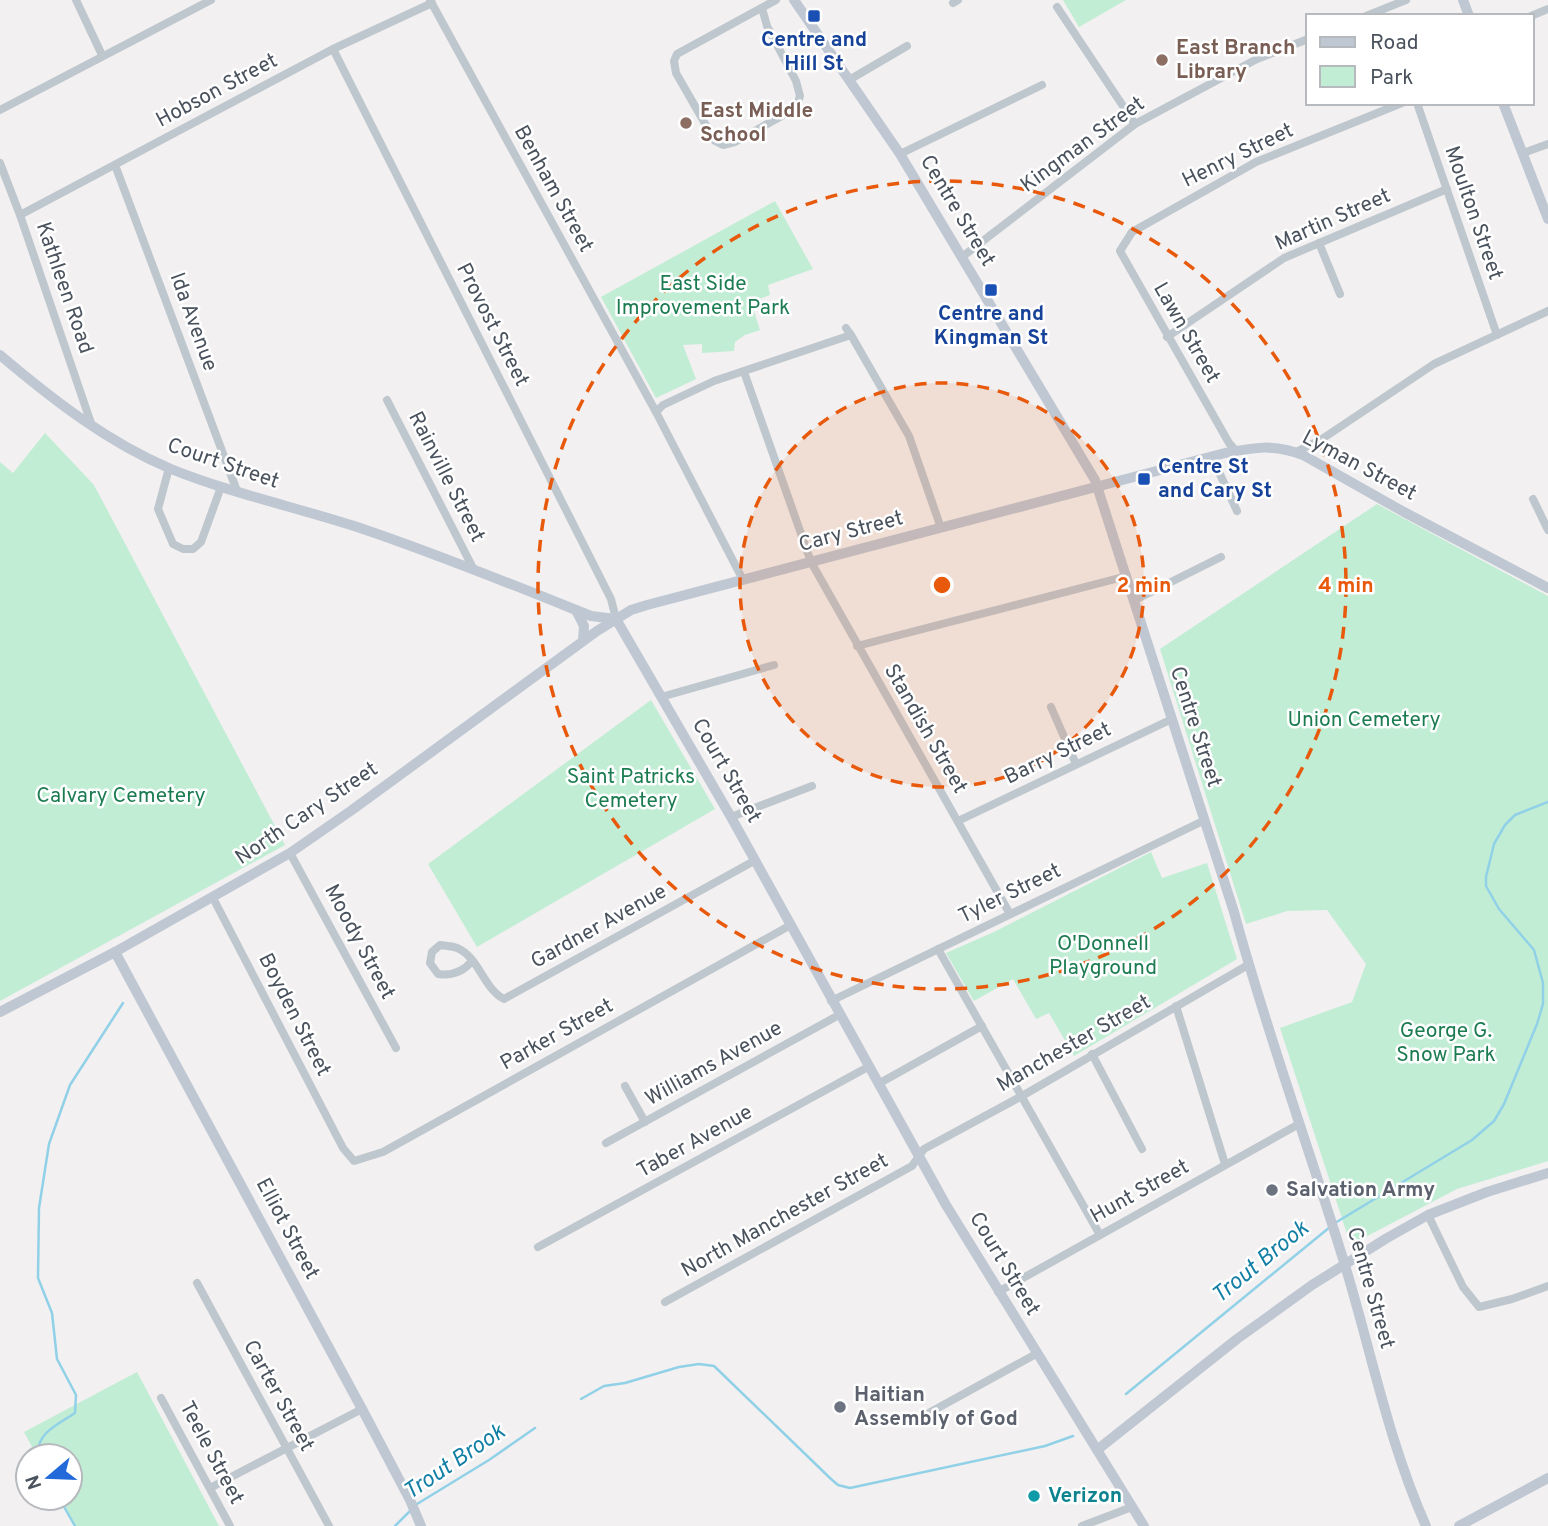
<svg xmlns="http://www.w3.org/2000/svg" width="1548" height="1526" font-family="Overpass,sans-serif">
<rect width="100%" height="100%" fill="#f2f0f0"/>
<g fill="#c1edd5">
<path d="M 1063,0 L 1126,0 L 1079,27 Z"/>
<path d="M 775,201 L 813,269 L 768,285 L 770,295 L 751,302 L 760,330 L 745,335 L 735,342 L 734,351 L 702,353 L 702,344 L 683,345 L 696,379 L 656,398 L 601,297 Z"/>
<path d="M 45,433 L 94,485 L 285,845 L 0,1001 L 0,462 L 13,473 Z"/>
<path d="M 1377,504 L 1548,596 L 1548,1161 L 1457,1189 L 1354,1243 L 1347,1234 L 1280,1028 L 1352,1002 L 1366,964 L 1327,910 L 1287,911 L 1246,924 L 1160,649 Z"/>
<path d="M 651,700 L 715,809 L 477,947 L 428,864 Z"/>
<path d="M 1151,852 L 1162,878 L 1207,863 L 1237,959 L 1074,1056 L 1049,1013 L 1036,1019 L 1013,979 L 974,1001 L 946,953 L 994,932 Z"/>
<path d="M 137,1372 L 219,1526 L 76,1526 L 60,1498 L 70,1498 L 70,1456 L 37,1456 L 24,1432 Z"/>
</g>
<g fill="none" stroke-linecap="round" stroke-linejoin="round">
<g stroke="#91d1e8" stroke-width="2.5">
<path d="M 1335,1223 L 1472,1140 L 1494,1121 L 1504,1104 L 1537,1024 L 1543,1004 L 1543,983 L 1534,950 L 1499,909 L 1486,886 L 1486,877 L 1494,844 L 1505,825 L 1515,815 L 1548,802"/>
<path d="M 1126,1394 L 1330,1227"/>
<path d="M 581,1399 L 604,1386 L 625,1383 L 679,1367 L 699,1364 L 714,1366 L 831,1479 L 838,1485 L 850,1488 L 1045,1446 L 1073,1436"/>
<path d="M 39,1456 C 34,1434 59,1424 75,1413 L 76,1395 L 57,1359 L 52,1313 L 38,1278 L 39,1208 L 49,1144 L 70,1085 L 123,1003"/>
<path d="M 59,1498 L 75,1526"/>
<path d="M 417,1504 L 489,1460 L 535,1428"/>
<path d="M 395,1526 L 410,1511"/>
</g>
<g stroke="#bfc7ce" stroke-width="8">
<path d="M 76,0 L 102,55"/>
<path d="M 430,0 L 656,412 L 743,580"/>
<path d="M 953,3 L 958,0"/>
<path d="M 1057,7 L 1135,124"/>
<path d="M 762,8 L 767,26 L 796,81 L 800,96 L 796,108 L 735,142 L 723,145 L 715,141 L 676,73 L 674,61 L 677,54 L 776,0"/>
<path d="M 1366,16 L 1406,0"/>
<path d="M 1531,16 L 1548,9"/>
<path d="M 333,49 L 611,599 L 616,619"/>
<path d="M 849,80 L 907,46"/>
<path d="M 1417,103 L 1497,335"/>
<path d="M 0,110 L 211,0"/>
<path d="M 1523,153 L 1548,144"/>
<path d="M 900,154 L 1042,85"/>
<path d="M 0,163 L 20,215 L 92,426"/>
<path d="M 115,165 L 237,491"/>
<path d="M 20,215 L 333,49 L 432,3"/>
<path d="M 1319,243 L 1340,294"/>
<path d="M 962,257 L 1135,124 L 1257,59 L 1308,39"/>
<path d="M 851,335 L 909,436 L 941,528"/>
<path d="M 1167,337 L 1284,258 L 1447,189"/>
<path d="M 744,372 L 811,562 L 1010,914"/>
<path d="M 387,400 L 474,570"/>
<path d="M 656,412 L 663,405 L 714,381 L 851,335 L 846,328"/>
<path d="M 1236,451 L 1229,443 L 1120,251 L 1132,232 L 1256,162 L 1402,103"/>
<path d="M 1296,452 L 1322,439 L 1434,364 L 1548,311"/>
<path d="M 1212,457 L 1237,511"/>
<path d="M 169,468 L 158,509 L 173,544 L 183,549 L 193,549 L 201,542 L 221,487"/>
<path d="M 1533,499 L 1548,530"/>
<path d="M 1135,600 L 1221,557"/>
<path d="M 857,646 L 1127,576"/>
<path d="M 661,697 L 774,665"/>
<path d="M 1051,707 L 1076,764"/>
<path d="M 731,817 L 812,786"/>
<path d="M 958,821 L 1172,719"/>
<path d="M 290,853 L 396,1048"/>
<path d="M 213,898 L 343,1148 L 354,1161 L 383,1152 L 789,926"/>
<path d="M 938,949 L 1100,1235"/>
<path d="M 472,961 C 463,972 452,976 438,974 L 430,963 L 432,952 L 440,945 C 445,946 452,946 457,948 C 479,957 483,988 504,999 L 754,861"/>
<path d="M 831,1001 L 1205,820"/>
<path d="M 1176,1006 L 1225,1164"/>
<path d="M 1092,1054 L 1142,1149"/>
<path d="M 878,1084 L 982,1026"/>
<path d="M 625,1086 L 645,1122"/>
<path d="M 606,1143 L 839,1015"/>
<path d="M 1428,1215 L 1463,1287 L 1479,1307 L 1512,1299 L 1548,1286"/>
<path d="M 538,1247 L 868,1067"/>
<path d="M 197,1283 L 329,1526"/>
<path d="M 998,1292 L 1299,1124"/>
<path d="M 665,1302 L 912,1166 L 924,1149 L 1022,1096 L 1248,965"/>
<path d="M 161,1398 L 230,1526"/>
<path d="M 927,1414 L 1036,1354"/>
<path d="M 210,1488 L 362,1409"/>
<path d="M 1082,1526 L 1132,1507"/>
</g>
<g stroke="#bfc7d3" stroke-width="10">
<path d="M 794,0 L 900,154 L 1095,480 L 1234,912 C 1266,1030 1308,1145 1344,1262 C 1371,1350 1388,1441 1426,1526"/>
<path d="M 1463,0 L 1469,16"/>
<path d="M 1503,103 L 1548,219"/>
<path d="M 0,355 C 52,399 107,442 171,469 C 233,494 300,508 363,529 C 440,555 516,586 591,616 L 616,619"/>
<path d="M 576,610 L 584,626 L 583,641"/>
<path d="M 616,619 L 731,817 L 946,1205 L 1144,1526"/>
<path d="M 115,952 L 362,1409 L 410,1500 L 421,1526"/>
<path d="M 0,1012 L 115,952 L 290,853 L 352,810 L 597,631 L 631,610 L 647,605 L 1225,453 C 1255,447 1274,444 1303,455 L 1404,512 L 1548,588"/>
<path d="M 1097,1450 L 1237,1339 L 1312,1285 L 1387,1238 L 1428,1215 L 1487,1192 L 1548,1173"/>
<path d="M 1459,1526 L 1548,1478"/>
</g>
</g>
<circle cx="942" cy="585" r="202" fill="#e8590c" fill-opacity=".12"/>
<g fill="none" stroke="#e8590c" stroke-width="3.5" stroke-dasharray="12 9">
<circle cx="942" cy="585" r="202"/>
<circle cx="942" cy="585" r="404"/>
</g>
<g fill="#1a4fb4" stroke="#fff" stroke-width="2.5">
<rect x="807" y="9" width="14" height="14" rx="3.5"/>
<rect x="984" y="283" width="14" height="14" rx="3.5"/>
<rect x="1137" y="472" width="14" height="14" rx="3.5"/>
</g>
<g fill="#8d6e63" stroke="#fff" stroke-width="2.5">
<circle cx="1162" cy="60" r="7"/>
<circle cx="686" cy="123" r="7"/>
</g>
<g fill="#6b7280" stroke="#fff" stroke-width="2.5">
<circle cx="1272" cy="1190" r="7"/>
<circle cx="840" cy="1407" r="7"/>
</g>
<circle fill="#0f9aa8" stroke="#fff" stroke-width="2.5" cx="1034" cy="1496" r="7"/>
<g text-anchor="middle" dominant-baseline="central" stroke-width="5" stroke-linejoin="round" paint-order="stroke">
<g font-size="21" font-weight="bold" fill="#164399" stroke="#fff">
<text x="814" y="40">Centre and<tspan x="814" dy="24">Hill St</tspan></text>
<text x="991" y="314">Centre and<tspan x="991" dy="24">Kingman St</tspan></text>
<text x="1158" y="467" text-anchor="start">Centre St<tspan x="1158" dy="24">and Cary St</tspan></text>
</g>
<g font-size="21" font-weight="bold" fill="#785e54" stroke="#fff" text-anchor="start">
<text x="1176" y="48">East Branch<tspan x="1176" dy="24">Library</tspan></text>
<text x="700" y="111">East Middle<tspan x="700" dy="24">School</tspan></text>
</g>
<g font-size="21" fill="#49525d" stroke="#fff">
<text transform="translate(217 91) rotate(-28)">Hobson Street</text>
<text transform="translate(1083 145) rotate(-36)">Kingman Street</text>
<text transform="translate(1238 156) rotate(-26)">Henry Street</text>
<text transform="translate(553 189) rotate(61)">Benham Street</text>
<text transform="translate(957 211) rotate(59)">Centre Street</text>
<text transform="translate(1473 213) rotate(71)">Moulton Street</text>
<text transform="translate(1333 220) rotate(-24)">Martin Street</text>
<text transform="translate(64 288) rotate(71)">Kathleen Road</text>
<text transform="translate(193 322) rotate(70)">Ida Avenue</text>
<text transform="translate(492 325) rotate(63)">Provost Street</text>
<text transform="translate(1186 333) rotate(60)">Lawn Street</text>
<text transform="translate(223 464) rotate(19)">Court Street</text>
<text transform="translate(1359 466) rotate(28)">Lyman Street</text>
<text transform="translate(446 477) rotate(63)">Rainville Street</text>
<text transform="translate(851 532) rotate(-15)">Cary Street</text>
<text transform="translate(1195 727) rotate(72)">Centre Street</text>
<text transform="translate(925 729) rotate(60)">Standish Street</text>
<text transform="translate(1058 754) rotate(-26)">Barry Street</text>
<text transform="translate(726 771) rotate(60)">Court Street</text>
<text transform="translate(307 814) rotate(-34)">North Cary Street</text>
<text transform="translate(1010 894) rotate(-26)">Tyler Street</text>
<text transform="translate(599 927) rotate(-29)">Gardner Avenue</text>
<text transform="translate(359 942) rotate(62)">Moody Street</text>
<text transform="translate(294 1015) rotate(63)">Boyden Street</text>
<text transform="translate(557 1035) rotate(-29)">Parker Street</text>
<text transform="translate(1074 1044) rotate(-30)">Manchester Street</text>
<text transform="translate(714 1064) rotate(-29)">Williams Avenue</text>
<text transform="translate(695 1142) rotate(-29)">Taber Avenue</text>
<text transform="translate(1140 1192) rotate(-29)">Hunt Street</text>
<text transform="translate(785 1216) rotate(-29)">North Manchester Street</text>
<text transform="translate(287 1229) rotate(62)">Elliot Street</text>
<text transform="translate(1004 1264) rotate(59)">Court Street</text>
<text transform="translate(1370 1288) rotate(74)">Centre Street</text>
<text transform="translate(278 1396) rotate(61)">Carter Street</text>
<text transform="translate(211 1453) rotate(62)">Teele Street</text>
</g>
<g font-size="21" fill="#1c7c51" stroke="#fff">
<text x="703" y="284">East Side<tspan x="703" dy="24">Improvement Park</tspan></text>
<text x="1364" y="720">Union Cemetery</text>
<text x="631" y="777">Saint Patricks<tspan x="631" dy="24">Cemetery</tspan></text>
<text x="121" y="796">Calvary Cemetery</text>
<text x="1103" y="944">O'Donnell<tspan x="1103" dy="24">Playground</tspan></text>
<text x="1446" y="1031">George G.<tspan x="1446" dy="24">Snow Park</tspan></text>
</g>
<g font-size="21" font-weight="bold" fill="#5b616d" stroke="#fff" text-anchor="start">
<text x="1286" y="1190">Salvation Army</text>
<text x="854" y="1395">Haitian<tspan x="854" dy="24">Assembly of God</tspan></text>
</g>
<g font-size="21" font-weight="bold" fill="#0d838f" stroke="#fff" text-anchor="start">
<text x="1048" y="1496">Verizon</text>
</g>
<g font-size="23" font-style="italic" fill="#147fa5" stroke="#fff">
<text transform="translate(1261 1263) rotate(-39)">Trout Brook</text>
<text transform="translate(455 1463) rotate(-34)">Trout Brook</text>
</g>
</g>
<circle cx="942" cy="585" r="10" fill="#e8590c" stroke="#fff" stroke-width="3.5"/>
<g font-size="21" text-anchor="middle" font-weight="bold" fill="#e8590c" stroke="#fff" stroke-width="5" stroke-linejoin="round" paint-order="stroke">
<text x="1144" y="592">2 min</text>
<text x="1346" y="592">4 min</text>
</g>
<rect x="1306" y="14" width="228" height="91" fill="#ffffff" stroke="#b6babe" stroke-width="2"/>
<rect x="1320" y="37" width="35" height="10" fill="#bfc7d3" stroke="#b6babe" stroke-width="2"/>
<text x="1370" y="49" font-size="21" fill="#49525d">Road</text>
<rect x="1320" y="66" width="35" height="21" fill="#c1edd5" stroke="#b6babe" stroke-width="2"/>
<text x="1370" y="84" font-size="21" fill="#49525d">Park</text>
<g transform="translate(49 1477) rotate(251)"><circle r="33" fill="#ffffff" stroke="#b6babe" stroke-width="2"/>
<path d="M0-5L12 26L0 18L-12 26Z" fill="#2269da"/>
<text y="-10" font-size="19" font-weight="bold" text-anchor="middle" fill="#49525d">N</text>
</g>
</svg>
